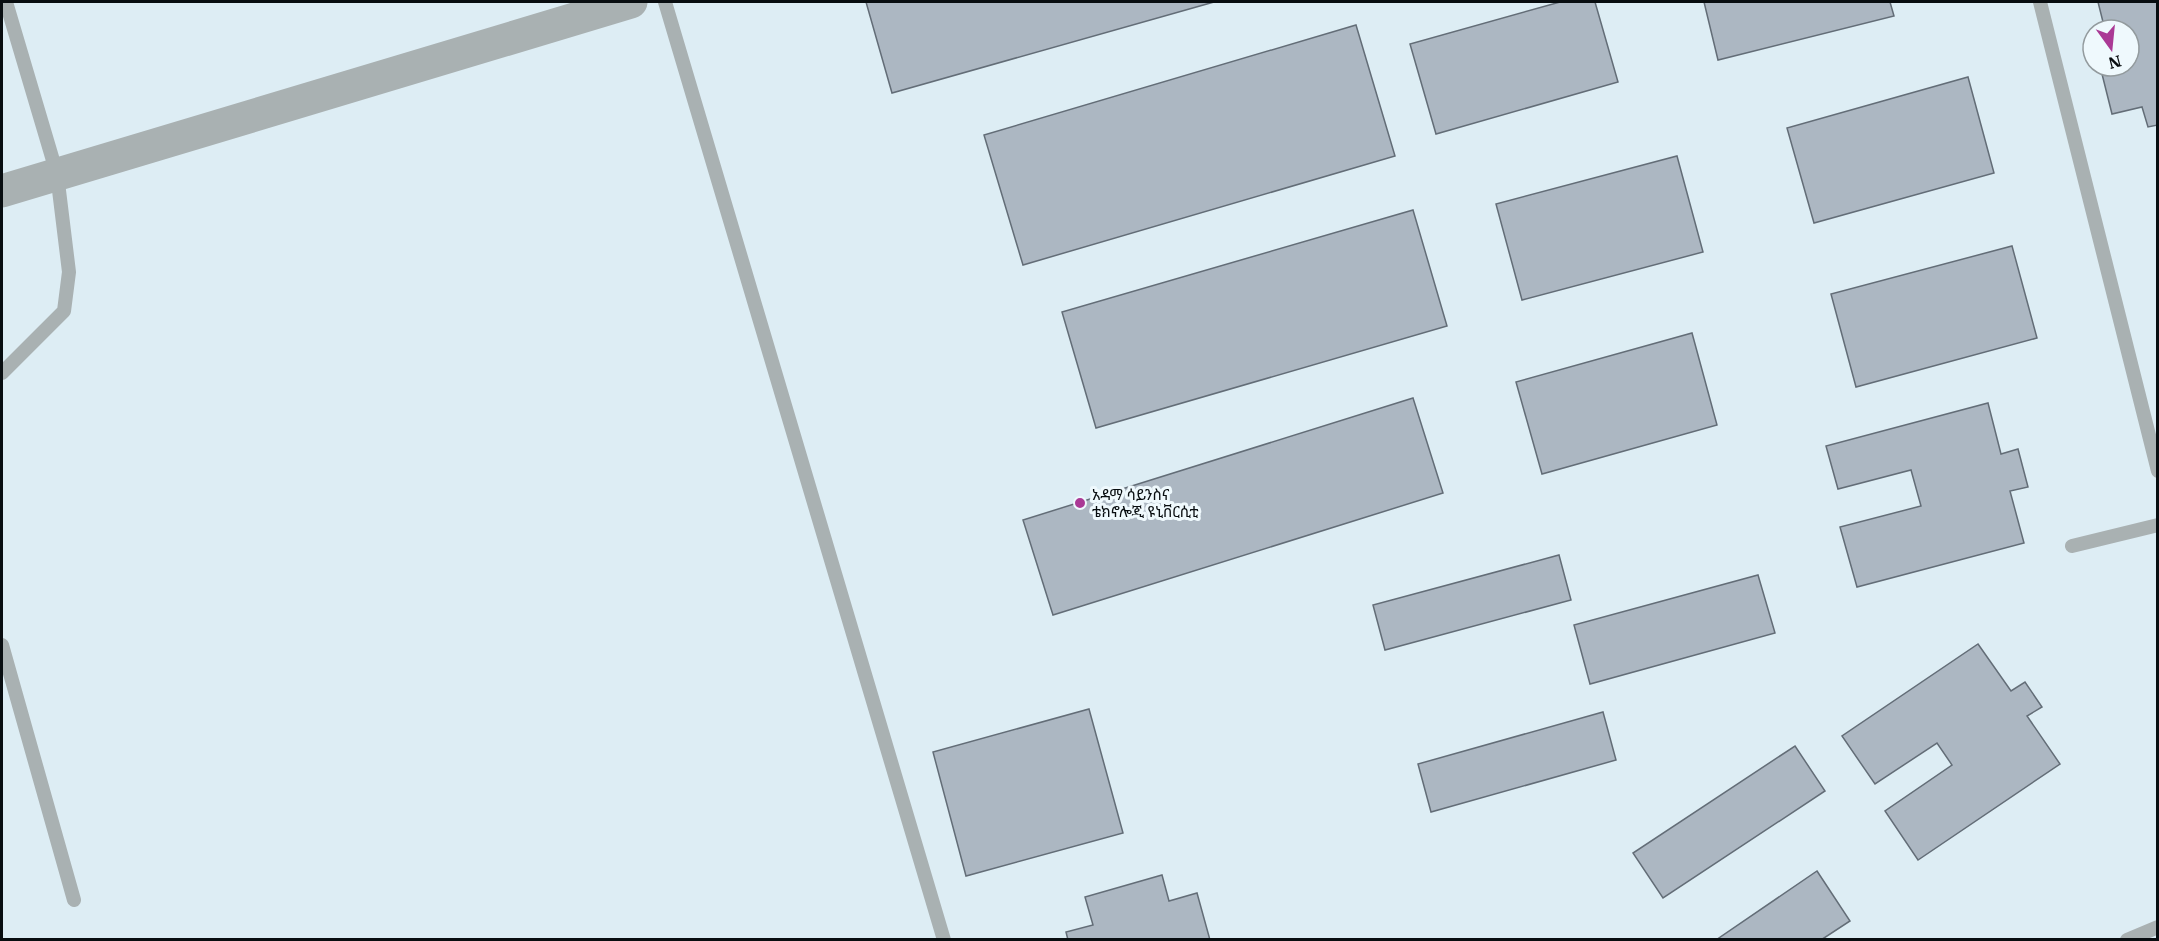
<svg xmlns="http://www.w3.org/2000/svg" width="2159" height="941" font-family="'IBM Plex Serif','Noto Sans Ethiopic',serif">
<rect width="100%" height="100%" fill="#ddedf4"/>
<g fill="#acb7c2" stroke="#636d77" stroke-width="1.5">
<path d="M 866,2 L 1214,2 L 892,93 Z"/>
<path d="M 1560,2 L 1595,2 L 1618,82 L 1436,134 L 1410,44 Z"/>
<path d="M 1704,2 L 1890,2 L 1894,16 L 1718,60 Z"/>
<path d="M 2098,2 L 2158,2 L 2158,125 L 2148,127 L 2142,107 L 2112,114 L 2100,66 L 2129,66 L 2129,30 L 2105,30 Z"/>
<path d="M 1356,25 L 1395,156 L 1023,265 L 984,135 Z"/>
<path d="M 1968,77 L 1994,173 L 1814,223 L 1787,128 Z"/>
<path d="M 1677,156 L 1703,252 L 1522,300 L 1496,204 Z"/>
<path d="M 1413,210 L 1447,326 L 1096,428 L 1062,312 Z"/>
<path d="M 2012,246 L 2037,338 L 1856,387 L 1831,294 Z"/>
<path d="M 1692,333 L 1717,425 L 1542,474 L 1516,382 Z"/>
<path d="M 1413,398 L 1443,493 L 1053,615 L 1023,520 Z"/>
<path d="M 1988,403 L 2001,454 L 2018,449 L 2028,487 L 2010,491 L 2024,543 L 1857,587 L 1840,527 L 1921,506 L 1911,470 L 1838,489 L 1826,446 Z"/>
<path d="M 1559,555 L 1571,600 L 1385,650 L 1373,605 Z"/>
<path d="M 1758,575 L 1775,633 L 1590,684 L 1574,625 Z"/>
<path d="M 1978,644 L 2011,691 L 2025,682 L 2042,707 L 2027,716 L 2060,764 L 1918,860 L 1885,811 L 1952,765 L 1937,743 L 1875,784 L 1842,736 Z"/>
<path d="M 1089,709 L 1123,833 L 966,876 L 933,752 Z"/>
<path d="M 1603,712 L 1616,760 L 1431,812 L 1418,764 Z"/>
<path d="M 1795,746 L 1825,791 L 1663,898 L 1633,853 Z"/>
<path d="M 1817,871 L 1850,921 L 1821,940 L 1716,940 Z"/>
<path d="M 1162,875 L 1169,901 L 1197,893 L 1210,940 L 1068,940 L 1066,932 L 1093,925 L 1085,897 Z"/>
</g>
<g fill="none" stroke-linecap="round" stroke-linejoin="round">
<g stroke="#a9b1b2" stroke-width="14">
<path d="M 665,2 L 944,940"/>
<path d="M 2040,2 L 2158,471"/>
<path d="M 2,373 L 64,311 L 69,272 L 57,174 L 6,2"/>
<path d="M 2072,546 L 2158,525"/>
<path d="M 2,645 L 74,900"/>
<path d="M 2127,940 L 2158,927"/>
</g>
<path stroke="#a9b1b2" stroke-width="33" d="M 2,191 L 631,2"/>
</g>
<circle fill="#aa3995" stroke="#eff9fd" stroke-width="2" cx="1080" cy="503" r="6"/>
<g text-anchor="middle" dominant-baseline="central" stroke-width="6" stroke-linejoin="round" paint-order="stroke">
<g font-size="15" fill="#080d10" stroke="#eff9fd" text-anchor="start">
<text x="1092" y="494">አዳማ ሳይንስና<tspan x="1092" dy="17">ቴክኖሎጂ ዩኒቨርሲቲ</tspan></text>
</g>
</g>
<rect width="2159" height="941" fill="none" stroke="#080d10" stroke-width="6"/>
<g transform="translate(2111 48) rotate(165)"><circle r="28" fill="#eff9fd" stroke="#939b9e" stroke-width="1.5"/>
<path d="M0-4.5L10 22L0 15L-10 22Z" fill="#aa3995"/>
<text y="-9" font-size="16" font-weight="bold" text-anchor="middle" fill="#080d10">N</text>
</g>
</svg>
